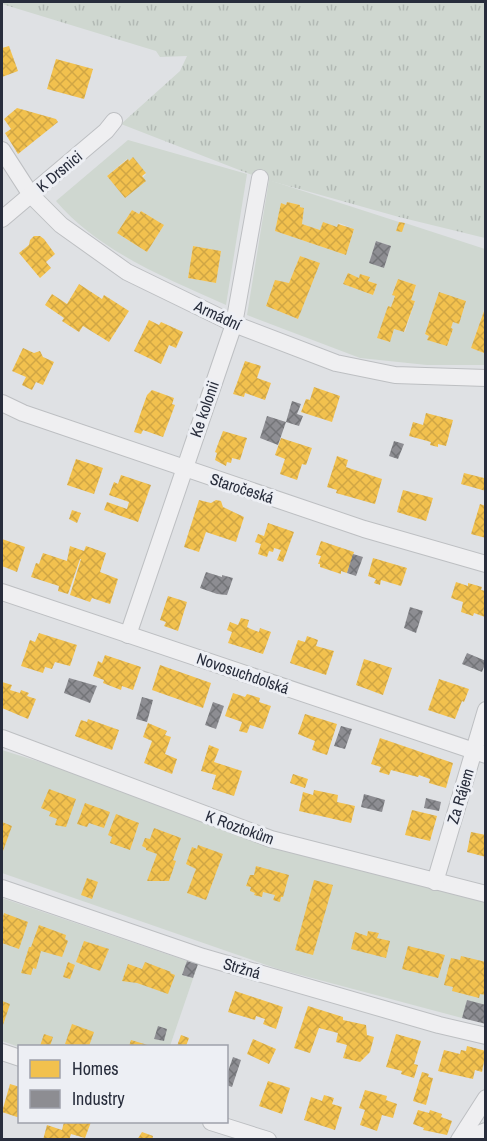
<svg xmlns="http://www.w3.org/2000/svg" width="487" height="1141" font-family="'Archivo Narrow',sans-serif">
<defs>
<pattern id="grass-tufts" width="24" height="20" patternUnits="userSpaceOnUse" patternTransform="scale(1.5)"><rect width="24" height="20" fill="#cfd7d0"/><path d="M3 7l-1-3M5 7V3M7 7l1-3M15 17l-1-3M17 17v-4M19 17l1-3" fill="none" stroke="#b2b9b4"/></pattern>
<pattern id="homes-cross-hatch" width="8" height="8" patternUnits="userSpaceOnUse" patternTransform="scale(1.5)"><rect width="8" height="8" fill="#f2c14e"/><path d="M0 0l8 8M0 8l8-8" fill="none" stroke="#d0a645"/></pattern>
<pattern id="industry-cross-hatch" width="8" height="8" patternUnits="userSpaceOnUse" patternTransform="scale(1.5)"><rect width="8" height="8" fill="#8d8d92"/><path d="M0 0l8 8M0 8l8-8" fill="none" stroke="#737478"/></pattern>
</defs>
<rect width="100%" height="100%" fill="#dfe1e4"/>
<path fill="url(#grass-tufts)" d="M 2,2 L 485,2 L 485,238 L 399,217 L 260,178 L 121,124 L 180,71 L 187,56 L 160,57 L 156,51 L 2,4 Z"/>
<g fill="#cfd7d0" fill-rule="evenodd">
<path d="M 128,140 L 247,174 L 226,305 C 168,279 98,251 56,201 ZM 132,158 L 146,174 L 125,198 L 107,176 L 127,159 L 129,161 ZM 132,210 L 139,214 L 141,211 L 164,225 L 147,252 L 117,233 ZM 193,246 L 221,251 L 216,283 L 188,278 Z"/>
<path d="M 269,180 L 399,222 L 397,230 L 401,232 L 405,223 L 485,249 L 485,307 L 471,348 L 484,353 L 485,350 L 485,365 L 427,365 L 360,358 L 247,315 ZM 287,202 L 300,205 L 300,207 L 304,208 L 302,224 L 320,230 L 323,223 L 337,227 L 339,223 L 354,229 L 346,255 L 275,231 L 281,204 L 286,205 ZM 376,241 L 391,246 L 384,268 L 369,262 ZM 300,256 L 319,263 L 298,319 L 266,306 L 275,281 L 289,283 ZM 348,274 L 359,278 L 361,274 L 369,277 L 368,281 L 377,284 L 373,295 L 343,284 ZM 398,279 L 416,285 L 411,300 L 415,301 L 405,332 L 394,329 L 389,342 L 378,338 L 388,306 L 391,307 L 395,296 L 392,294 ZM 439,293 L 466,301 L 459,323 L 453,322 L 451,328 L 453,329 L 447,346 L 428,340 L 429,336 L 425,334 Z"/>
<path d="M 2,750 L 485,901 L 485,1005 L 467,1001 L 462,1018 L 278,969 L 2,873 Z"/>
<path d="M 2,898 L 187,961 L 182,975 L 192,978 L 198,964 L 170,1046 L 19,1047 L 2,1041 Z"/>
</g>
<g fill="url(#homes-cross-hatch)">
<path d="M 9,46 L 18,71 L 2,77 L 2,48 Z"/>
<path d="M 56,59 L 93,69 L 84,99 L 47,89 Z"/>
<path d="M 17,108 L 56,119 L 58,122 L 18,154 L 5,133 L 11,129 L 4,119 Z"/>
<path d="M 133,157 L 146,173 L 142,176 L 146,181 L 125,198 L 107,176 L 128,159 L 129,161 Z"/>
<path d="M 287,202 L 300,205 L 300,207 L 304,208 L 302,224 L 320,230 L 323,222 L 337,227 L 338,224 L 354,229 L 346,255 L 275,231 L 281,203 L 286,205 Z"/>
<path d="M 132,210 L 139,214 L 141,211 L 164,225 L 147,252 L 117,233 Z"/>
<path d="M 399,222 L 405,223 L 402,232 L 396,231 Z"/>
<path d="M 34,236 L 40,236 L 44,239 L 55,254 L 46,262 L 51,268 L 40,278 L 19,253 L 29,245 L 30,240 Z"/>
<path d="M 193,246 L 221,251 L 216,283 L 188,278 Z"/>
<path d="M 300,256 L 320,263 L 298,319 L 266,306 L 275,280 L 289,283 Z"/>
<path d="M 348,273 L 359,278 L 360,274 L 370,277 L 368,281 L 377,284 L 373,295 L 343,284 Z"/>
<path d="M 398,279 L 416,285 L 411,300 L 415,301 L 404,332 L 394,329 L 390,342 L 377,338 L 388,306 L 391,307 L 395,296 L 392,295 Z"/>
<path d="M 79,284 L 102,299 L 104,295 L 129,311 L 109,342 L 83,326 L 79,332 L 62,321 L 64,318 L 45,305 L 52,294 L 67,304 Z"/>
<path d="M 439,292 L 466,301 L 459,324 L 453,322 L 451,328 L 453,329 L 447,346 L 427,340 L 429,336 L 425,334 Z"/>
<path d="M 485,308 L 486,350 L 484,353 L 471,348 Z"/>
<path d="M 149,320 L 159,325 L 161,322 L 183,332 L 176,348 L 169,345 L 161,364 L 134,351 Z"/>
<path d="M 23,348 L 34,353 L 40,351 L 43,357 L 54,362 L 43,385 L 36,382 L 32,390 L 22,385 L 26,377 L 12,371 Z"/>
<path d="M 245,361 L 261,366 L 257,378 L 271,383 L 265,400 L 245,393 L 244,397 L 233,394 Z"/>
<path d="M 314,387 L 340,396 L 332,422 L 301,412 L 306,399 L 310,400 Z"/>
<path d="M 152,390 L 174,398 L 172,404 L 175,405 L 163,437 L 143,430 L 141,434 L 134,432 L 147,395 Z"/>
<path d="M 426,413 L 453,420 L 446,446 L 438,444 L 438,447 L 430,445 L 431,442 L 409,436 L 413,422 L 423,425 Z"/>
<path d="M 223,431 L 247,438 L 240,460 L 232,458 L 231,463 L 227,462 L 226,466 L 215,460 L 217,453 L 215,452 Z"/>
<path d="M 281,438 L 312,448 L 306,465 L 302,464 L 297,480 L 280,474 L 285,459 L 275,455 Z"/>
<path d="M 337,456 L 348,460 L 346,467 L 382,479 L 375,504 L 336,493 L 337,490 L 327,487 Z"/>
<path d="M 76,459 L 103,468 L 94,494 L 67,485 Z"/>
<path d="M 464,473 L 484,478 L 486,474 L 486,491 L 461,484 Z"/>
<path d="M 121,475 L 151,485 L 138,522 L 104,510 L 107,502 L 127,509 L 129,502 L 109,495 L 114,482 L 118,484 Z"/>
<path d="M 403,490 L 433,498 L 426,521 L 397,512 Z"/>
<path d="M 199,500 L 211,503 L 216,500 L 221,501 L 223,507 L 244,517 L 236,542 L 206,532 L 199,552 L 184,547 Z"/>
<path d="M 480,504 L 486,506 L 486,538 L 471,534 Z"/>
<path d="M 72,510 L 81,513 L 77,523 L 69,519 Z"/>
<path d="M 268,523 L 294,532 L 283,562 L 277,560 L 281,550 L 274,548 L 273,552 L 269,551 L 267,557 L 258,554 L 261,544 L 255,542 L 258,534 L 264,536 Z"/>
<path d="M 2,539 L 25,547 L 17,572 L 2,566 Z"/>
<path d="M 321,541 L 354,552 L 347,573 L 341,571 L 341,574 L 320,567 L 320,564 L 318,564 L 321,556 L 316,555 Z"/>
<path d="M 70,546 L 84,551 L 86,546 L 106,553 L 100,572 L 118,579 L 110,604 L 92,598 L 90,602 L 70,595 L 81,559 L 80,559 L 68,594 L 58,591 L 59,586 L 31,577 L 36,563 L 39,564 L 43,553 L 67,561 Z"/>
<path d="M 373,558 L 407,568 L 401,586 L 381,580 L 380,585 L 374,583 L 376,579 L 368,576 Z"/>
<path d="M 456,582 L 468,586 L 468,583 L 482,587 L 481,590 L 486,591 L 485,617 L 474,613 L 473,616 L 461,612 L 463,602 L 451,598 Z"/>
<path d="M 168,596 L 187,602 L 178,631 L 164,626 L 166,622 L 160,620 Z"/>
<path d="M 241,618 L 249,620 L 247,627 L 251,629 L 259,632 L 260,628 L 271,632 L 263,654 L 228,643 L 232,632 L 227,630 L 230,622 L 238,625 Z"/>
<path d="M 39,633 L 77,645 L 70,666 L 55,662 L 52,669 L 45,667 L 43,673 L 21,666 L 30,640 L 35,642 Z"/>
<path d="M 307,636 L 318,640 L 316,646 L 334,651 L 326,675 L 290,663 L 298,640 L 305,642 Z"/>
<path d="M 105,655 L 141,667 L 133,690 L 122,686 L 121,690 L 103,683 L 104,680 L 93,676 L 98,661 L 102,663 Z"/>
<path d="M 364,659 L 392,668 L 383,695 L 356,685 Z"/>
<path d="M 160,665 L 211,683 L 203,708 L 152,690 Z"/>
<path d="M 439,679 L 469,689 L 464,702 L 462,701 L 455,719 L 428,710 Z"/>
<path d="M 2,682 L 12,685 L 10,690 L 20,693 L 21,690 L 29,693 L 27,696 L 36,699 L 28,719 L 2,708 Z"/>
<path d="M 233,693 L 245,697 L 247,694 L 260,698 L 259,702 L 271,706 L 263,729 L 250,725 L 247,733 L 239,731 L 242,722 L 225,716 Z"/>
<path d="M 305,714 L 337,724 L 327,755 L 312,750 L 315,741 L 298,734 Z"/>
<path d="M 88,719 L 119,730 L 112,750 L 75,736 L 81,720 L 87,722 Z"/>
<path d="M 148,723 L 167,731 L 165,735 L 171,737 L 165,754 L 177,759 L 172,774 L 144,763 L 152,741 L 143,737 Z"/>
<path d="M 380,738 L 453,763 L 446,788 L 429,783 L 430,779 L 419,775 L 418,777 L 391,770 L 389,775 L 379,772 L 381,767 L 371,764 Z"/>
<path d="M 209,745 L 219,749 L 214,762 L 242,771 L 234,796 L 212,789 L 216,775 L 201,771 Z"/>
<path d="M 293,774 L 308,779 L 305,788 L 290,783 Z"/>
<path d="M 49,789 L 76,799 L 66,827 L 55,825 L 57,819 L 49,816 L 51,812 L 41,808 Z"/>
<path d="M 314,790 L 338,795 L 337,802 L 355,806 L 351,823 L 299,811 L 303,792 L 313,795 Z"/>
<path d="M 85,803 L 110,812 L 104,828 L 89,823 L 87,827 L 77,824 Z"/>
<path d="M 412,810 L 437,816 L 430,841 L 405,835 Z"/>
<path d="M 116,814 L 139,823 L 130,850 L 110,843 L 112,837 L 108,835 Z"/>
<path d="M 2,822 L 12,826 L 3,851 L 2,850 Z"/>
<path d="M 154,828 L 181,838 L 173,860 L 176,861 L 169,881 L 147,881 L 157,854 L 146,850 L 146,848 L 142,846 L 145,838 L 150,839 Z"/>
<path d="M 471,832 L 486,835 L 486,857 L 467,852 Z"/>
<path d="M 198,845 L 223,854 L 206,900 L 187,893 L 196,869 L 186,864 L 192,847 L 197,849 Z"/>
<path d="M 256,866 L 289,875 L 283,897 L 281,897 L 280,902 L 273,900 L 275,895 L 263,892 L 262,897 L 254,895 L 255,893 L 250,891 L 251,887 L 246,886 L 250,875 L 254,875 Z"/>
<path d="M 87,878 L 98,882 L 92,899 L 81,895 Z"/>
<path d="M 314,880 L 333,885 L 313,955 L 295,950 Z"/>
<path d="M 4,913 L 28,922 L 19,949 L 2,943 L 2,920 Z"/>
<path d="M 39,925 L 66,935 L 65,939 L 68,941 L 62,957 L 41,951 L 36,969 L 33,968 L 31,975 L 21,973 L 29,947 L 31,947 Z"/>
<path d="M 368,931 L 379,933 L 377,938 L 390,941 L 386,958 L 351,949 L 355,932 L 367,936 Z"/>
<path d="M 84,941 L 109,949 L 100,971 L 76,962 Z"/>
<path d="M 408,946 L 445,955 L 438,978 L 402,969 Z"/>
<path d="M 461,956 L 486,962 L 486,995 L 480,994 L 479,998 L 452,991 L 453,987 L 444,985 L 451,958 L 460,960 Z"/>
<path d="M 68,962 L 75,965 L 70,979 L 63,977 Z"/>
<path d="M 145,962 L 171,972 L 170,973 L 175,975 L 168,994 L 137,983 L 122,981 L 128,964 L 142,969 Z"/>
<path d="M 235,991 L 283,1007 L 276,1029 L 263,1024 L 265,1019 L 256,1016 L 255,1020 L 228,1012 Z"/>
<path d="M 2,1001 L 10,1004 L 2,1028 Z"/>
<path d="M 308,1006 L 343,1017 L 343,1020 L 366,1025 L 367,1035 L 374,1037 L 370,1052 L 360,1062 L 343,1058 L 347,1045 L 336,1042 L 338,1033 L 319,1028 L 310,1053 L 294,1048 Z"/>
<path d="M 72,1024 L 94,1032 L 89,1046 L 71,1046 L 65,1044 Z"/>
<path d="M 44,1034 L 53,1037 L 50,1046 L 40,1046 Z"/>
<path d="M 396,1034 L 421,1041 L 414,1064 L 418,1065 L 414,1078 L 401,1074 L 402,1071 L 386,1067 Z"/>
<path d="M 181,1035 L 189,1038 L 186,1046 L 177,1046 Z"/>
<path d="M 253,1039 L 276,1049 L 269,1064 L 247,1054 Z"/>
<path d="M 131,1040 L 151,1046 L 129,1046 Z"/>
<path d="M 467,1046 L 486,1051 L 482,1072 L 475,1070 L 473,1079 L 438,1071 L 444,1050 L 460,1054 L 461,1050 L 466,1051 Z"/>
<path d="M 422,1072 L 429,1074 L 428,1077 L 433,1078 L 426,1105 L 413,1101 Z"/>
<path d="M 268,1081 L 290,1088 L 282,1114 L 259,1106 Z"/>
<path d="M 10,1084 L 20,1087 L 20,1118 L 2,1112 Z"/>
<path d="M 365,1090 L 387,1096 L 386,1100 L 397,1104 L 393,1118 L 382,1115 L 377,1131 L 360,1125 L 365,1110 L 359,1108 Z"/>
<path d="M 324,1095 L 334,1098 L 332,1104 L 342,1107 L 335,1130 L 304,1120 L 311,1097 L 322,1101 Z"/>
<path d="M 418,1110 L 429,1113 L 430,1110 L 442,1114 L 441,1117 L 452,1121 L 447,1135 L 423,1130 L 424,1128 L 413,1124 Z"/>
<path d="M 64,1122 L 91,1122 L 85,1138 L 71,1134 L 69,1140 L 43,1140 L 47,1125 L 62,1130 Z"/>
<path d="M 142,1132 L 153,1136 L 152,1140 L 137,1140 Z"/>
</g>
<g fill="url(#industry-cross-hatch)">
<path d="M 376,241 L 391,246 L 384,268 L 369,263 Z"/>
<path d="M 292,401 L 301,404 L 297,414 L 303,416 L 299,426 L 286,422 Z"/>
<path d="M 267,416 L 286,422 L 278,445 L 260,438 Z"/>
<path d="M 394,441 L 404,444 L 398,459 L 389,456 Z"/>
<path d="M 353,554 L 363,557 L 356,576 L 347,573 Z"/>
<path d="M 206,572 L 222,577 L 222,575 L 233,578 L 227,595 L 217,594 L 200,588 Z"/>
<path d="M 410,607 L 423,611 L 416,633 L 404,628 Z"/>
<path d="M 467,653 L 486,661 L 482,672 L 462,664 Z"/>
<path d="M 69,678 L 97,686 L 90,703 L 64,693 Z"/>
<path d="M 142,697 L 153,700 L 147,722 L 136,719 Z"/>
<path d="M 213,702 L 224,706 L 216,729 L 205,725 Z"/>
<path d="M 341,726 L 352,729 L 345,749 L 334,746 Z"/>
<path d="M 364,794 L 385,800 L 382,812 L 361,807 Z"/>
<path d="M 426,798 L 441,802 L 439,811 L 424,808 Z"/>
<path d="M 187,961 L 198,964 L 193,978 L 182,975 Z"/>
<path d="M 467,1000 L 486,1005 L 486,1024 L 462,1018 Z"/>
<path d="M 158,1026 L 167,1029 L 164,1041 L 154,1039 Z"/>
<path d="M 233,1057 L 241,1060 L 232,1087 L 226,1085 L 226,1077 Z"/>
</g>
<g fill="none" stroke-linecap="round" stroke-linejoin="round">
<g stroke="#bdbfc2" stroke-width="18">
<g id="street">
<path d="M 2,150 L 31,195 L 61,225 L 127,272 L 234,324 L 336,363 L 395,375 L 486,378"/>
<path d="M 2,219 L 106,131 L 114,121"/>
<path d="M 2,403 L 23,413 L 364,529 L 486,564"/>
<path d="M 2,592 L 486,755"/>
<path d="M 128,635 L 234,324 L 260,178"/>
<path d="M 2,738 L 271,839 L 486,894"/>
<path d="M 435,882 L 486,710"/>
<path d="M 2,888 L 203,957 L 439,1025 L 486,1036"/>
<path d="M 2,1052 L 20,1058"/>
<path d="M 211,1122 L 268,1140"/>
<path d="M 459,1140 L 486,1098"/>
<path d="M 463,1140 L 486,1131"/>
</g>
</g>
<use href="#street" stroke="#efeff1" stroke-width="16"/>
</g>
<g text-anchor="middle" dominant-baseline="central" stroke-width="6" stroke-linejoin="round" paint-order="stroke">
<g font-size="16" fill="#282d3c" stroke="#edeff4">
<text transform="translate(59 171) rotate(-40)">K Drsnici</text>
<text transform="translate(218 315) rotate(25)">Armádní</text>
<text transform="translate(204 409) rotate(-71)">Ke kolonii</text>
<text transform="translate(242 488) rotate(18)">Staročeská</text>
<text transform="translate(243 673) rotate(19)">Novosuchdolská</text>
<text transform="translate(460 796) rotate(-73)">Za Rájem</text>
<text transform="translate(240 827) rotate(20)">K Roztokům</text>
<text transform="translate(242 968) rotate(16)">Stržná</text>
</g>
</g>
<rect width="487" height="1141" fill="none" stroke="#282d3c" stroke-width="6"/>
<rect x="18" y="1045" width="210" height="78" fill="#edeff4" stroke="#9ea1aa" stroke-width="1.5"/>
<rect x="30" y="1060" width="30" height="18" fill="#f2c14e" stroke="#9ea1aa" stroke-width="1.5"/>
<text x="72" y="1075" font-size="18" fill="#282d3c">Homes</text>
<rect x="30" y="1090" width="30" height="18" fill="#8d8d92" stroke="#9ea1aa" stroke-width="1.5"/>
<text x="72" y="1105" font-size="18" fill="#282d3c">Industry</text>
</svg>
